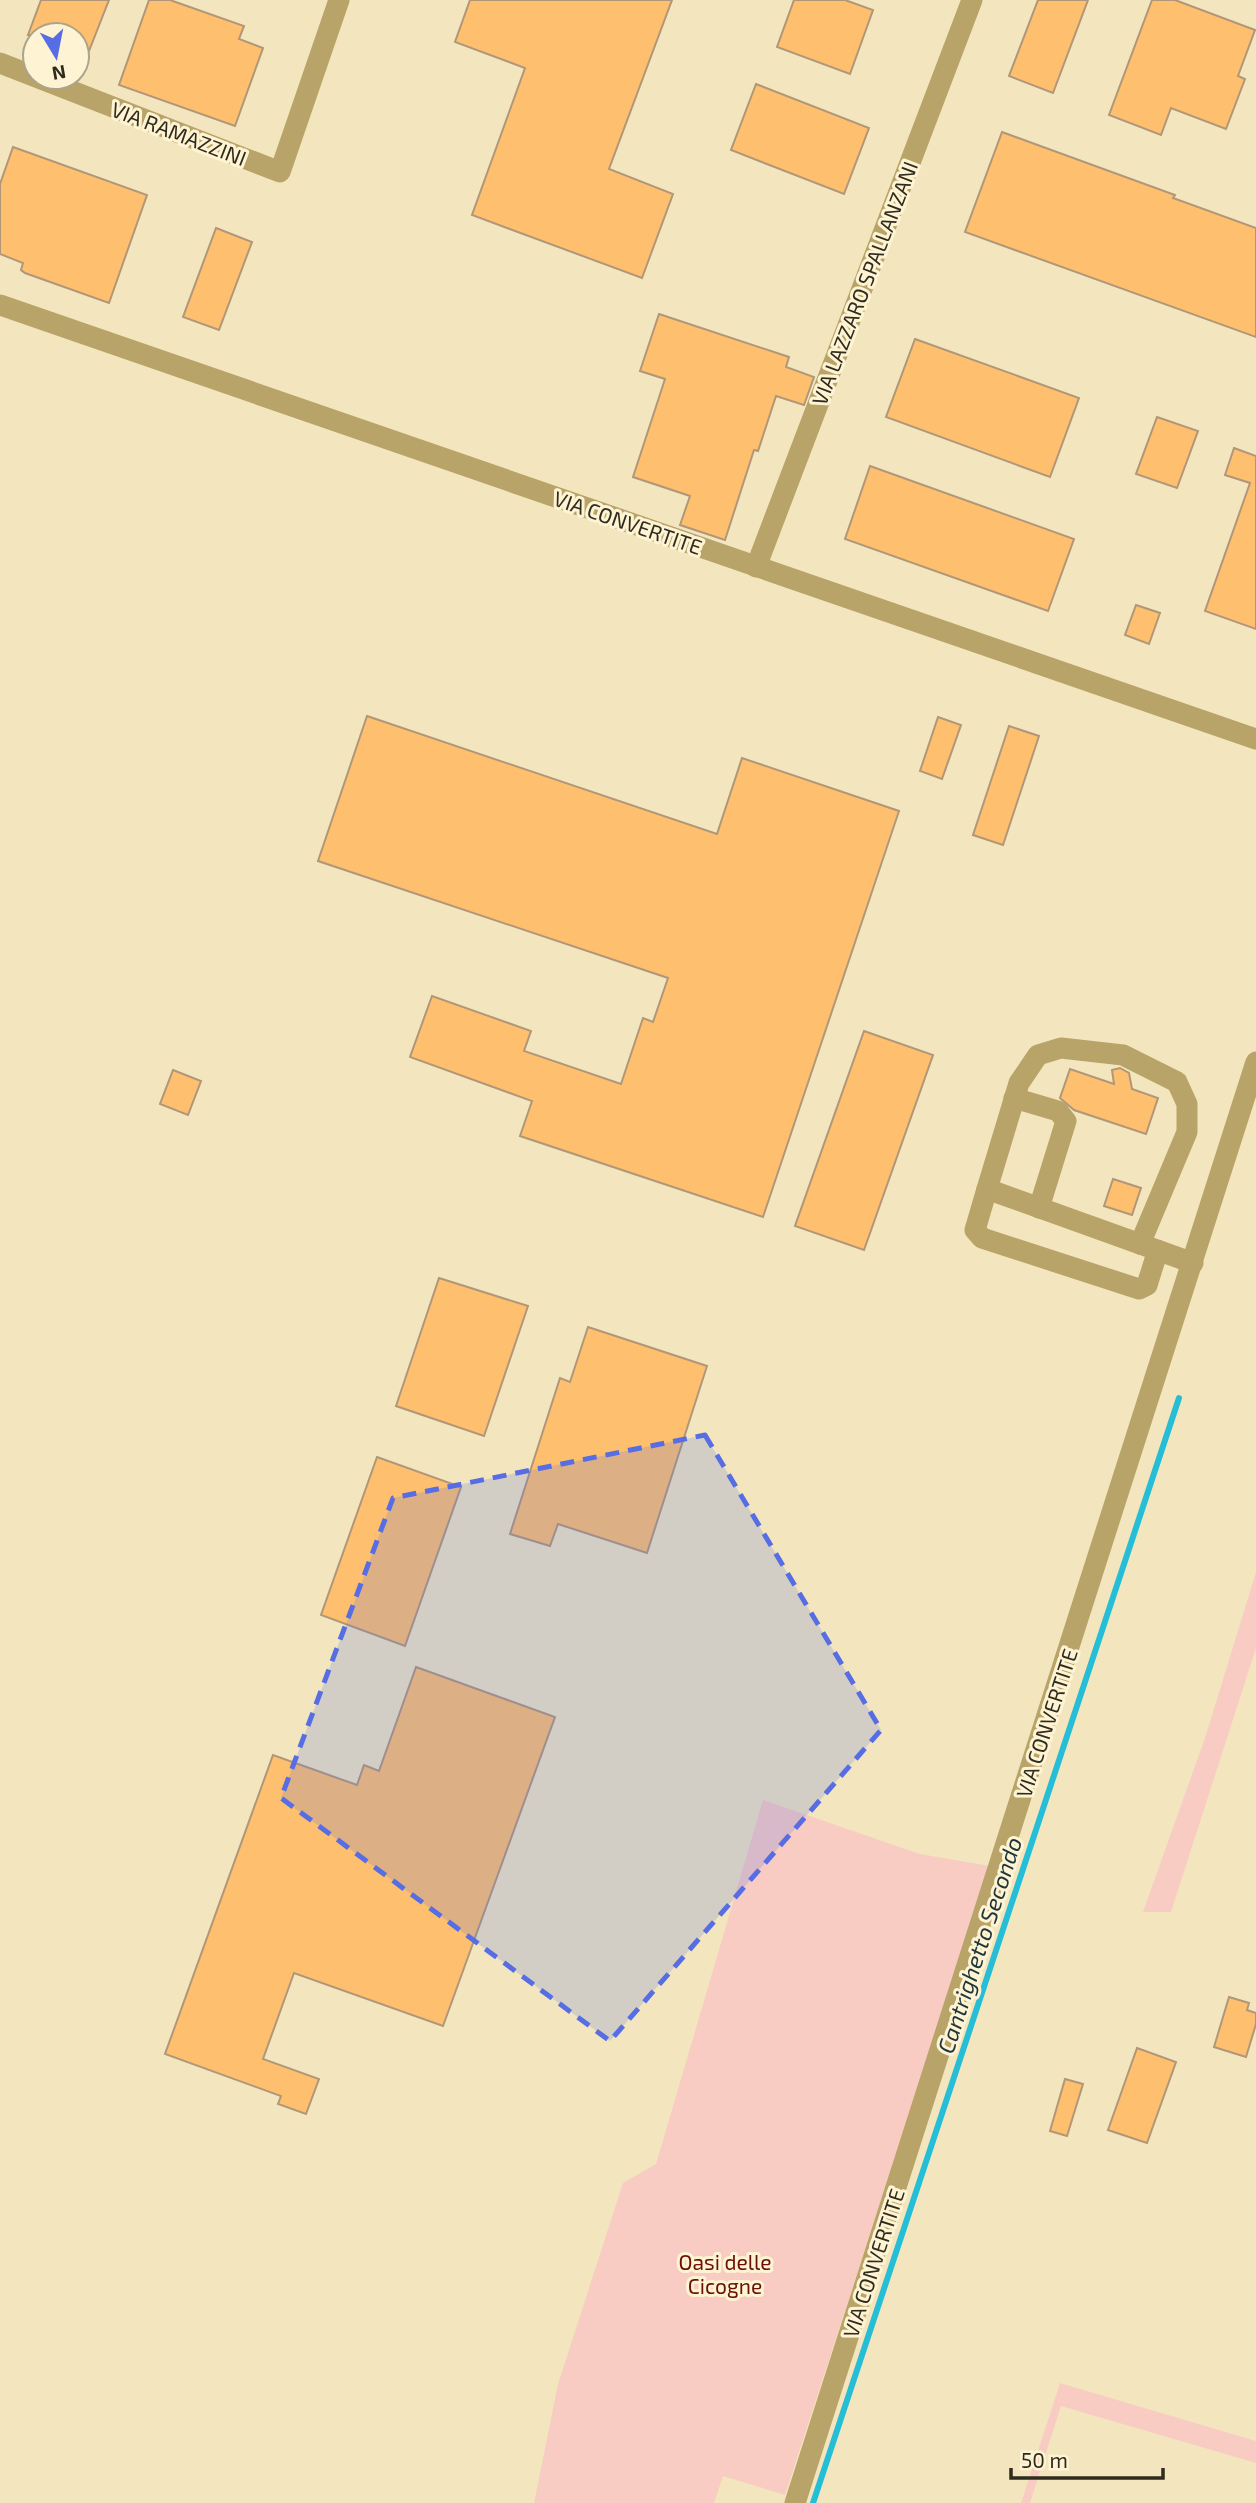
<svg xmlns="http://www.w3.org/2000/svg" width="1256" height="2503" font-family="'Exo 2',sans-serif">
<rect width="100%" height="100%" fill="#f3e6bf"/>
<g fill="#f8ccc3">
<path d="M 1256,1572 L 1256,1648 L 1171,1912 L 1143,1912 L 1206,1735 Z"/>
<path d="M 763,1800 L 920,1854 L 990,1866 L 785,2495 L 723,2476 L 714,2503 L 534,2503 L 558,2384 L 623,2183 L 656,2164 Z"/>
<path d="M 1060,2383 L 1256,2441 L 1256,2463 L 1061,2406 L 1030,2503 L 1021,2503 Z"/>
</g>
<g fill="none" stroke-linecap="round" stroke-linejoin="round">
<path stroke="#26bed6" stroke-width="6" d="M 813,2503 L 1179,1398"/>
</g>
<g fill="#fec06f" stroke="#b19778" stroke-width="2">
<path d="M 41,0 L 109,0 L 78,79 L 77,35 L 28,35 Z"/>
<path d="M 149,0 L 170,0 L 244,26 L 239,39 L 263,48 L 235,126 L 119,85 Z"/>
<path d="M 470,0 L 672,0 L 609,169 L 673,194 L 642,278 L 472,215 L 525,68 L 455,42 Z"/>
<path d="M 794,0 L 845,0 L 873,10 L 850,74 L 777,47 Z"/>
<path d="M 1038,0 L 1088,0 L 1053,93 L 1009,76 Z"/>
<path d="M 1152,0 L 1175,0 L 1255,30 L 1238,76 L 1245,79 L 1226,129 L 1171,108 L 1161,135 L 1109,115 Z"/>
<path d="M 756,84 L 869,128 L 844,194 L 731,150 Z"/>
<path d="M 1002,132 L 1175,195 L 1173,198 L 1256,228 L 1256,337 L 965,232 Z"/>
<path d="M 13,147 L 147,195 L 109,303 L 25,273 L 21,270 L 23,263 L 0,254 L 0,184 Z"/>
<path d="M 216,228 L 252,242 L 219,330 L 183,317 Z"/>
<path d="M 659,314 L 789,357 L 786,367 L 814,377 L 804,405 L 776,396 L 758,451 L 754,450 L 725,540 L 680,525 L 690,496 L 633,477 L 665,379 L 640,371 Z"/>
<path d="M 915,339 L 1079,398 L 1050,477 L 886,417 Z"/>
<path d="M 1157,417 L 1198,431 L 1177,488 L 1136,474 Z"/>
<path d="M 1234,448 L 1256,456 L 1256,629 L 1205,611 L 1250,483 L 1225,475 Z"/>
<path d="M 870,466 L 1074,539 L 1048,611 L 845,539 Z"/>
<path d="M 1136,605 L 1160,613 L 1149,644 L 1125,635 Z"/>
<path d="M 367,716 L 717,834 L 742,758 L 899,811 L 763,1217 L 520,1136 L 532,1101 L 410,1057 L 432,996 L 531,1031 L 524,1051 L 621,1084 L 643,1018 L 653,1022 L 668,978 L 318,861 Z"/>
<path d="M 938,717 L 961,725 L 942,779 L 920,771 Z"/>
<path d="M 1009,726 L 1039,736 L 1003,845 L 973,835 Z"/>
<path d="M 864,1031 L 933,1055 L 864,1250 L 795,1226 Z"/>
<path d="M 1120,1068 L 1129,1073 L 1132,1089 L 1158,1098 L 1146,1134 L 1074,1110 L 1060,1098 L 1070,1069 L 1114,1084 L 1112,1070 Z"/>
<path d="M 173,1070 L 201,1081 L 188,1115 L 160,1104 Z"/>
<path d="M 1113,1179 L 1141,1188 L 1132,1215 L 1104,1206 Z"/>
<path d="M 439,1278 L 528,1306 L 484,1436 L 396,1406 Z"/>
<path d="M 588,1327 L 707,1366 L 647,1553 L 558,1524 L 550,1546 L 510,1534 L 560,1378 L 570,1382 Z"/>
<path d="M 377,1457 L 461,1487 L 405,1646 L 321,1615 Z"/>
<path d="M 416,1667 L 555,1717 L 443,2026 L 294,1973 L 263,2059 L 319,2079 L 306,2114 L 278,2104 L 281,2096 L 165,2054 L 273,1755 L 357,1785 L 364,1765 L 379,1771 Z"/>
<path d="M 1229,1997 L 1249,2003 L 1247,2010 L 1256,2013 L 1256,2024 L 1246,2057 L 1214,2047 Z"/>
<path d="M 1137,2048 L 1176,2062 L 1147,2143 L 1108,2130 Z"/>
<path d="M 1065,2079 L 1083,2084 L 1067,2136 L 1050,2131 Z"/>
</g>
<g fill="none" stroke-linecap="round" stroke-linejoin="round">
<g stroke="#b8a469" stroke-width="21">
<path d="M 0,63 L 280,172 L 339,0"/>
<path d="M 0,305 L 1256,739"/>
<path d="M 756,567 L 972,0"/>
<path d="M 1014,1098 L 1058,1111 L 1066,1121 L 1039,1208"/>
<path d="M 987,1189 L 1019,1083 L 1038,1055 L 1061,1048 L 1123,1055 L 1177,1082 L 1187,1104 L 1187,1132 L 1140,1244"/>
<path d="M 1158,1250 L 1147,1285 L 1139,1289 L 982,1238 L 975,1230 L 987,1189 L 1193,1263"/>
<path d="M 795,2503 L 1256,1062"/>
</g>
</g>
<path fill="#576de3" fill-opacity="0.2" stroke="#576de3" stroke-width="5" stroke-dasharray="14 9" stroke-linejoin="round" d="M 705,1435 L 881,1730 L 610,2041 L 281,1798 L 393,1498 Z"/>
<g text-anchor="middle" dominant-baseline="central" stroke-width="6" stroke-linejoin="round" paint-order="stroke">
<g font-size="21" fill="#302c1d" stroke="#fef4d4">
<text transform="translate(179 133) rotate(21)">VIA RAMAZZINI</text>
<text transform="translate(864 283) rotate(-69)">VIA LAZZARO SPALLANZANI</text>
<text transform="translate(628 522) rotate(19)">VIA CONVERTITE</text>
<text transform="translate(1046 1723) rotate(-72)">VIA CONVERTITE</text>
<text transform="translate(873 2263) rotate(-72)">VIA CONVERTITE</text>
</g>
<g font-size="21" fill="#681104" stroke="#fef4d4">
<text x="725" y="2261">Oasi delle<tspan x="725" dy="24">Cicogne</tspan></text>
</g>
<g font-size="23" font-style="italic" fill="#1e363a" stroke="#fef4d4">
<text transform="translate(979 1945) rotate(-72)">Cantrighetto Secondo</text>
</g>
</g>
<g transform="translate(56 56) rotate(170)"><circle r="33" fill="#fef4d4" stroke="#aca48b" stroke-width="2"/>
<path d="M0-5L12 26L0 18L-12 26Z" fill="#576de3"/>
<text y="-10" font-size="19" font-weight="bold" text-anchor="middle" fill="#302c1d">N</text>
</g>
<path d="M1011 2468v10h152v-10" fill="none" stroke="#302c1d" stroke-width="3.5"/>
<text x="1021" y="2468" font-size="21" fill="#302c1d" stroke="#fef4d4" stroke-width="5" paint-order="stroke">50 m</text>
</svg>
